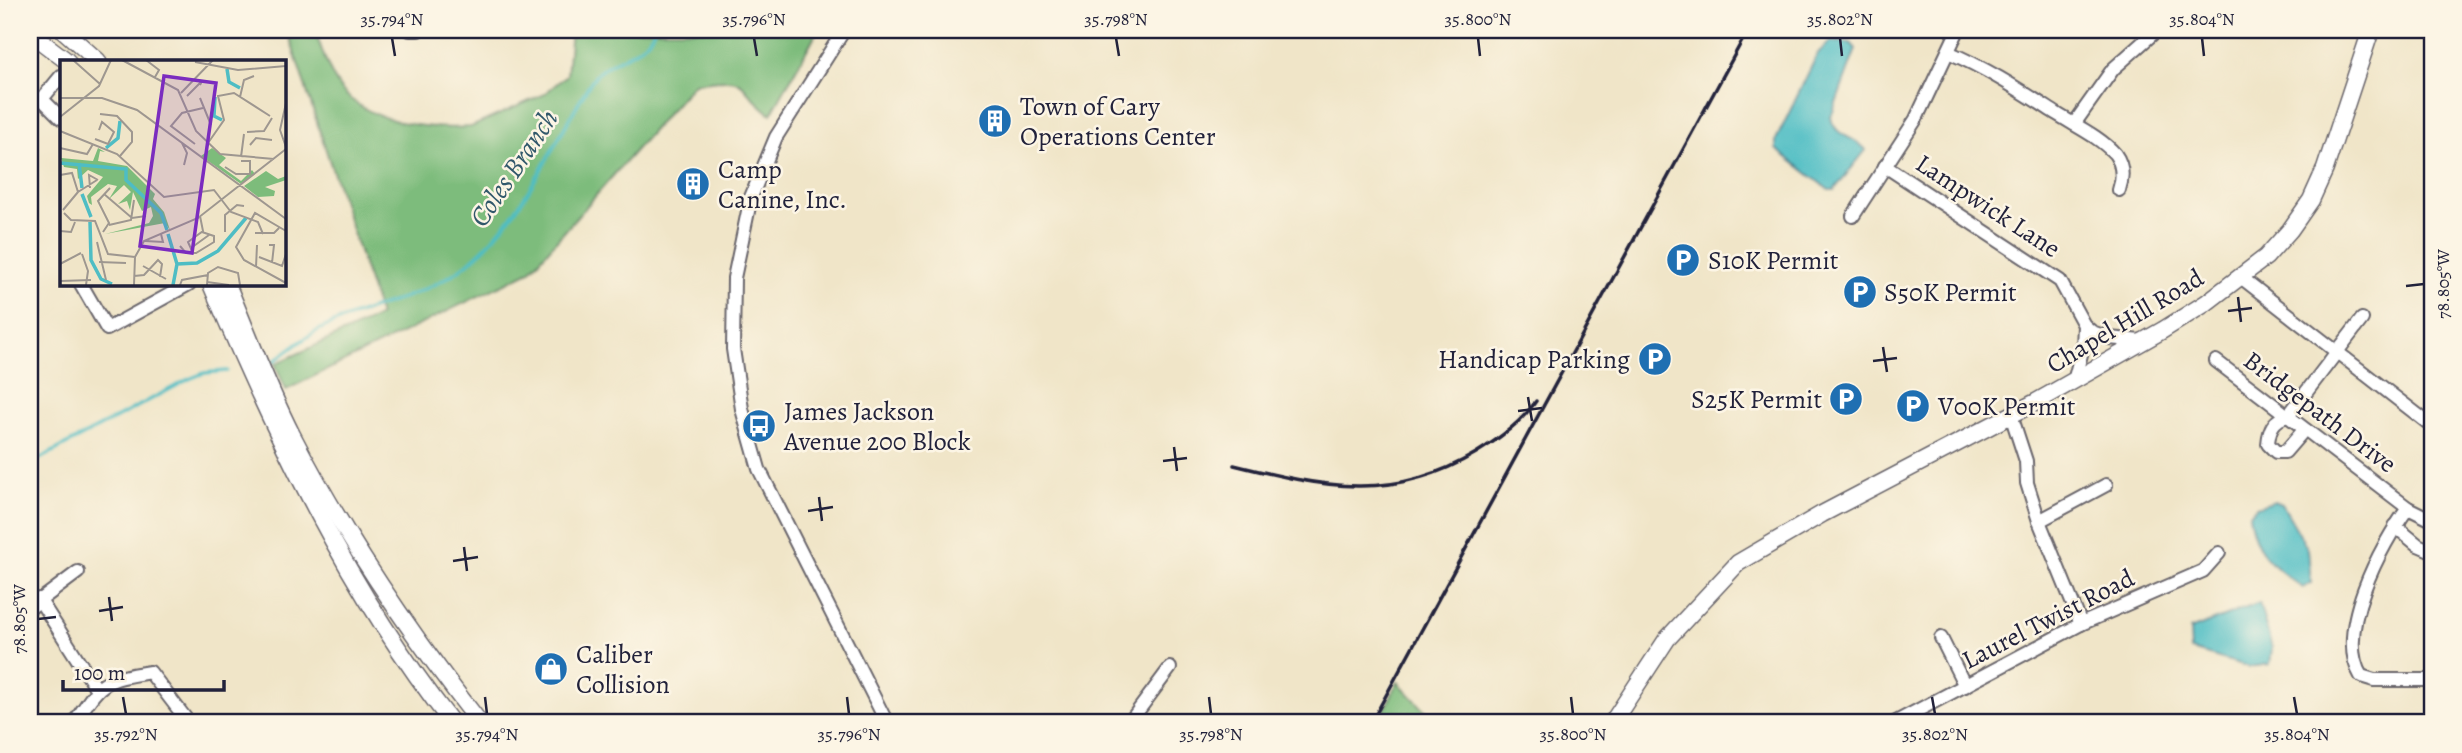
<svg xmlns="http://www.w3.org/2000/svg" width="2462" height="753" font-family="Alegreya,serif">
<rect width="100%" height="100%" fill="#fcf5e5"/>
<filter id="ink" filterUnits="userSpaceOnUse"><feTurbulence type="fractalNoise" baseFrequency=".0143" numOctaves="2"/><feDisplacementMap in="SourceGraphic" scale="14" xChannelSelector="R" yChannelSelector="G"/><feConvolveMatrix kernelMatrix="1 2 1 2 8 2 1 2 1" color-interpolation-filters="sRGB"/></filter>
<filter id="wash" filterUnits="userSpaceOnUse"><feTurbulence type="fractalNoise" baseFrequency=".00686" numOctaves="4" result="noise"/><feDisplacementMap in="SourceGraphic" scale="28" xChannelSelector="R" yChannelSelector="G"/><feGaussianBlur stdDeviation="1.57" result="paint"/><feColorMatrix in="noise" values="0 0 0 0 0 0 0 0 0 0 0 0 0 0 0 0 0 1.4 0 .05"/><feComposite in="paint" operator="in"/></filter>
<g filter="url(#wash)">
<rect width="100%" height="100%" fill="#f0e5c8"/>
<g fill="#7dbc7b" stroke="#506f5b" stroke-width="2">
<path d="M 287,30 L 315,30 C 321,48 329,74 341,89 C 368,123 430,130 471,127 L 543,95 L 567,75 L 571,30 L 818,30 L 771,114 C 731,84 756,74 694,83 L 530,271 L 286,390 L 275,364 L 380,316 Z"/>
<path d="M 1398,682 L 1437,723 L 1378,723 Z"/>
</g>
<g fill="#4ebdc4" stroke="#387080" stroke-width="2">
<path d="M 1831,41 L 1851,43 L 1856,49 L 1831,117 C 1834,138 1856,136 1866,150 L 1834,190 L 1829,190 L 1776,149 L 1776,140 L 1818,53 Z"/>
<path d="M 2275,501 L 2282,504 L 2308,549 L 2311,583 L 2303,588 C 2271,564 2256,556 2249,515 L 2256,507 Z"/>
<path d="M 2259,603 L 2272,648 L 2270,664 L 2250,667 L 2191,650 L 2190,630 Z"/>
</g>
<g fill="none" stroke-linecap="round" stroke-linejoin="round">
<g stroke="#4ebdc4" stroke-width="3.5">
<path d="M 274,361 C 291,349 308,334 327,326 C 373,305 429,296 468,263 C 525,215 552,145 590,83 C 605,57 642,58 654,30"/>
<path d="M 30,464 L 189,379 L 204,373 L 227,371"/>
</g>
</g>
</g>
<g filter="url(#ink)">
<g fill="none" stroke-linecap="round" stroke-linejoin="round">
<g stroke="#6a666c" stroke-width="16">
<g id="minor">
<path d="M 410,30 L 418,30"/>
<path d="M 844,30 L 776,137 L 751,197 L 734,278 L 733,349 L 742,409 L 759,469 L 887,723"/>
<path d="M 1948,52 C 1988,69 2021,91 2057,114 C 2076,126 2100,137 2115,154 C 2123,165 2123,178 2119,190"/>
<path d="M 61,76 L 42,99 L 61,118"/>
<path d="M 2074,124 L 2113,69 L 2157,30"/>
<path d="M 1885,166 L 2060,281 L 2084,325 L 2092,332 L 2109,338 L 2141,341"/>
<path d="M 1853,216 L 1916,119 L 1958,30"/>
<path d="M 2242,278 L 2432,426"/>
<path d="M 81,284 L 107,329 L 189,284"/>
<path d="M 2216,361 L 2408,508 L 2432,520"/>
<path d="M 2074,381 L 2083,347 L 2084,325"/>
<path d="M 2011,415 L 2026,461 L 2027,483 L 2039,521 L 2081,624"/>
<path d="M 2304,430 L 2285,452 L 2276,452 L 2268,444 C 2269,430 2273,419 2288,416 L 2362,319"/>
<path d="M 2408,508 C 2381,545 2334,632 2361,676 L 2374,680 L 2432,680"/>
<path d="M 2039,521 L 2106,485"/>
<path d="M 2395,526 L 2418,545 L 2432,551"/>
<path d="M 39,599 L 96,688"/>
<path d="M 30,608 L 78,572"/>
<path d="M 1941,638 L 1965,686"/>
<path d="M 74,723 C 101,683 99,680 150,672 L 189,723"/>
<path d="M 1129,723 L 1170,668"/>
<path d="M 1894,723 L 2081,624 L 2203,571 L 2219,553"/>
</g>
</g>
<g stroke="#6a666c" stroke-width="19">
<g id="major">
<path d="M 63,30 L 98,61"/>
<path d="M 30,33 L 67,61"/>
<path d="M 211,284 C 277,439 348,590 452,723"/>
<path d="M 227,284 C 248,334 267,386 292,435 C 345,538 409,632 480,723"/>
<path d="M 1612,723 L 1667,639 L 1738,563 L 1822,514 L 2036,402 L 2163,330 L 2206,303 L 2266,257 L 2290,230 L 2311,200 L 2325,169 L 2371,30"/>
</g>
</g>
<use href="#minor" stroke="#fff" stroke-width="12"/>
<use href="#major" stroke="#fff" stroke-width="16"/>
<g stroke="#22223b" stroke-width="3.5">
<path d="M 1234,465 C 1323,487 1393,503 1476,453 C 1499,439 1521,423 1536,401"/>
<path d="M 1371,723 L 1748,30"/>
</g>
</g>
</g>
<path fill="none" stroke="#22223b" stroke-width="2.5" d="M 392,38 L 395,56M 754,38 L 757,56M 1116,38 L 1119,56M 1478,38 L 1480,56M 1840,38 L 1842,56M 2202,38 L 2204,56M 2406,286 L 2424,284M 2238,297 L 2241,322M 2228,311 L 2252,308M 1883,347 L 1887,372M 1873,361 L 1897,358M 1528,397 L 1532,421M 1518,411 L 1542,408M 1174,447 L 1177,471M 1163,461 L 1187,458M 819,497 L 822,521M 808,511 L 833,507M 464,547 L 467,571M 453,561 L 478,557M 109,597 L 112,621M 99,611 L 123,607M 38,619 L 56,617M 123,697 L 126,714M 485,697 L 487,714M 847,697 L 849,714M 1209,697 L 1211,714M 1571,697 L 1573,714M 1932,697 L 1935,714M 2294,697 L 2297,714"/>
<defs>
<g id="building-disc" transform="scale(1.75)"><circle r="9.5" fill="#1f6fb2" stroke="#fcf5e5"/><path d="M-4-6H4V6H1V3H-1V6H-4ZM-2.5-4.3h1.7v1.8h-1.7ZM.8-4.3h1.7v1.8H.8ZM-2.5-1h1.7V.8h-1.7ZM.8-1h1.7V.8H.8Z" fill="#fff"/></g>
<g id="parking-disc" transform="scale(1.75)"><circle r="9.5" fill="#1f6fb2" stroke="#fcf5e5"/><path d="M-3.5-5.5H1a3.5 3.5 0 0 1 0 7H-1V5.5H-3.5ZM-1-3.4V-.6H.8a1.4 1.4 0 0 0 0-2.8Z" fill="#fff"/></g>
<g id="bus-disc" transform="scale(1.75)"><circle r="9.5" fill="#1f6fb2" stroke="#fcf5e5"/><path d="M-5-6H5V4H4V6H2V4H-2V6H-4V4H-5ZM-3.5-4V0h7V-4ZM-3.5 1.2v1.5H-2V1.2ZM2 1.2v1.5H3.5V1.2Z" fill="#fff"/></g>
<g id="shop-disc" transform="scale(1.75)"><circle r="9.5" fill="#1f6fb2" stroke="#fcf5e5"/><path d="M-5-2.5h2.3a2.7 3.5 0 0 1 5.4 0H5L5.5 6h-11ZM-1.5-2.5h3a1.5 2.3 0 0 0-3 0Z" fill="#fff"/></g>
</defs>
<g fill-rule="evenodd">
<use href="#building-disc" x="995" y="121"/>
<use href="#building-disc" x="693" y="184"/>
<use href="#parking-disc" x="1683" y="260"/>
<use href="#parking-disc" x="1860" y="292"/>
<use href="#parking-disc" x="1655" y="359"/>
<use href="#parking-disc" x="1846" y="399"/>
<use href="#parking-disc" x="1913" y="406"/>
<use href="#bus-disc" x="759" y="426"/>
<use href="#shop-disc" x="551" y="669"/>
</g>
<g text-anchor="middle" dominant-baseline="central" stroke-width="5" stroke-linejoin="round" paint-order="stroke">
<g font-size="26" fill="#22223b" stroke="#fcf5e5" text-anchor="start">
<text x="1020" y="106">Town of Cary<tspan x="1020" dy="30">Operations Center</tspan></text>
<text x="718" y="169">Camp<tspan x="718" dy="30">Canine, Inc.</tspan></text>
<text x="1708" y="260">S10K Permit</text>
<text x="1884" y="292">S50K Permit</text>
<text x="1630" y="359" text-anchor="end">Handicap Parking</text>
<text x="1822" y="399" text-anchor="end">S25K Permit</text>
<text x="1938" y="406">V00K Permit</text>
<text x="784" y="411">James Jackson<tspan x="784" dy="30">Avenue 200 Block</tspan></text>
<text x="576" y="654">Caliber<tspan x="576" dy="30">Collision</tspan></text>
</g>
<g font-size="26" fill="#22223b" stroke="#fcf5e5">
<text transform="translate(1988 206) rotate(33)">Lampwick Lane</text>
<text transform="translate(2125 321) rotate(-31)">Chapel Hill Road</text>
<text transform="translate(2320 412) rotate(37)">Bridgepath Drive</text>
<text transform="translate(2048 619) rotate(-27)">Laurel Twist Road</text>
</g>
<g font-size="28" font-style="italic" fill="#31586b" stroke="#fcf5e5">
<text transform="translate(514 168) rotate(-56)">Coles Branch</text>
</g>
</g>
<g transform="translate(60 60)">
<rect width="226" height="226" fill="#f0e5c8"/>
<path d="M 38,88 L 45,92 L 40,91 L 38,101 L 67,106 L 95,134 L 93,139 L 104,152 L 110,170 L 105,163 L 45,174 L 89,163 L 93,156 L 91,147 L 82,151 L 73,132 L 70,150 L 67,141 L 58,144 L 71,132 L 64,125 L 49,139 L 57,126 L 48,124 L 31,137 L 32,145 L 29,143 L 27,136 L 43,117 L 28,110 L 18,119 L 17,109 L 4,107 L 1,98 L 33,101 ZM 152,88 L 166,98 L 159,105 L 181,121 L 192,110 L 195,114 L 181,124 L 141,96 ZM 206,111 L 218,119 L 226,116 L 226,120 L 205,127 L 215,131 L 214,136 L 198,137 L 184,126 Z" fill="#7dbc7b"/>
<path fill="none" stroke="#4ebdc4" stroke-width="3.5" d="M 167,9 L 169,22 L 180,28M 155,37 L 154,56 L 162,60M 46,88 L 58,78 L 60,61M 0,103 L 66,109 L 66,120 L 101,153 L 107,170M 19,103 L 22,128M 22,134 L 31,157M 30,162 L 31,200 L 41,219 L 52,224M 108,174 L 117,204 L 113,225M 117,204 L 137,203 L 158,191 L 186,158"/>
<path fill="none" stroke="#9e9790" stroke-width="2" d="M 13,0 L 40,24M 62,0 L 118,30 L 136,71 L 160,94 L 214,99M 86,0 L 99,10 L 95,17M 135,2 L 178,10 L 226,6M 121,33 L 153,0M 127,36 L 142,21 L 140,25M 180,37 L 184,20 L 194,16M 0,38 L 42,38 L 77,50 L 226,159M 140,38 L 151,65M 226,43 L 220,70 L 226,87M 40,54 L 57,56 L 72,72 L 72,82 L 60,96M 0,57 L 39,26 L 51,0M 0,71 L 57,94 L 104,137 L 154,130 L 171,152 L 198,162 L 203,174M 187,72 L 204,71 L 212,58M 35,79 L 48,84 L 54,72 L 42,62 L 39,70M 122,83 L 127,93 L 124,105M 148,83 L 164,60 L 158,36 L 174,33 L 210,56M 135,84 L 111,66 L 122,53 L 143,48M 190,85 L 196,78 L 212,80M 0,88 L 27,94 L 33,84M 181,97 L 184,74M 165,107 L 176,114 L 190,114 L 190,101 L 181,101M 0,115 L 12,113 L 18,132M 30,128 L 29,115 L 38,120M 18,132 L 37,120M 44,134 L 72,158 L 86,156M 3,150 L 18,132M 4,153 L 11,160 L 35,161 L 48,194 L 75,197M 49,165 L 71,160 L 74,140M 0,171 L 11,172 L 15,162M 226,171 L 195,153 L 176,187 L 184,200 L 226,223M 43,172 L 49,163 L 38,141 L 50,128M 165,172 L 165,155 L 177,145 L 184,146M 195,173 L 214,173 L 219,168M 85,181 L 103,182 L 101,174M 37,182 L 46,220M 209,185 L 214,185 L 212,203M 120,186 L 126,193 L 136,193 L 154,182 L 154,176 L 142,172M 131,188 L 149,175M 133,193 L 128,182 L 143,171 L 140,156M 22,194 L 28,211 L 26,225M 199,197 L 222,206 L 226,194M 39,202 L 66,203M 0,204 L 21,193M 83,206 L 106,219M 196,207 L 197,185M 74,216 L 84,215 L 98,200 L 102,204 L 100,217M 0,221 L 31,220M 147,222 L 169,225M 74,225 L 75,197 L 84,181 L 138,158 L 226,89M 120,225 L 122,220 L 148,215M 147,225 L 148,213 L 158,207 L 178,213 L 180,225"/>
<path fill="#7b2cbf" fill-opacity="0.15" stroke="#7b2cbf" stroke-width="3.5" d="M 104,16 L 156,23 L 132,193 L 80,186 Z"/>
<rect width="226" height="226" fill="none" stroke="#22223b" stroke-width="3.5"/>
</g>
<rect width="2462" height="753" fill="none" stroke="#fcf5e5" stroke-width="77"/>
<path d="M63 680v10h161v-10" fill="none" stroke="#22223b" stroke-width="3.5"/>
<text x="74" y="680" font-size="21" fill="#22223b" stroke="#fcf5e5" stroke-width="5" paint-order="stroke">100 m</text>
<rect x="38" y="38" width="2386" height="676" fill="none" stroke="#22223b" stroke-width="2.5"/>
<g font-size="18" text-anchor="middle" fill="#22223b">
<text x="392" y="25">35.794°N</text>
<text x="754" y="25">35.796°N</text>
<text x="1116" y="25">35.798°N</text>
<text x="1478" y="25">35.800°N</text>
<text x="1840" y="25">35.802°N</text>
<text x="2202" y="25">35.804°N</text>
<text transform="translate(2443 284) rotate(-90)" y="6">78.805°W</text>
<text transform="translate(19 619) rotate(-90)" y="6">78.805°W</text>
<text x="126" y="740">35.792°N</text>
<text x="487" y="740">35.794°N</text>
<text x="849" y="740">35.796°N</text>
<text x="1211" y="740">35.798°N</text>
<text x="1573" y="740">35.800°N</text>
<text x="1935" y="740">35.802°N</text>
<text x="2297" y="740">35.804°N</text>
</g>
</svg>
